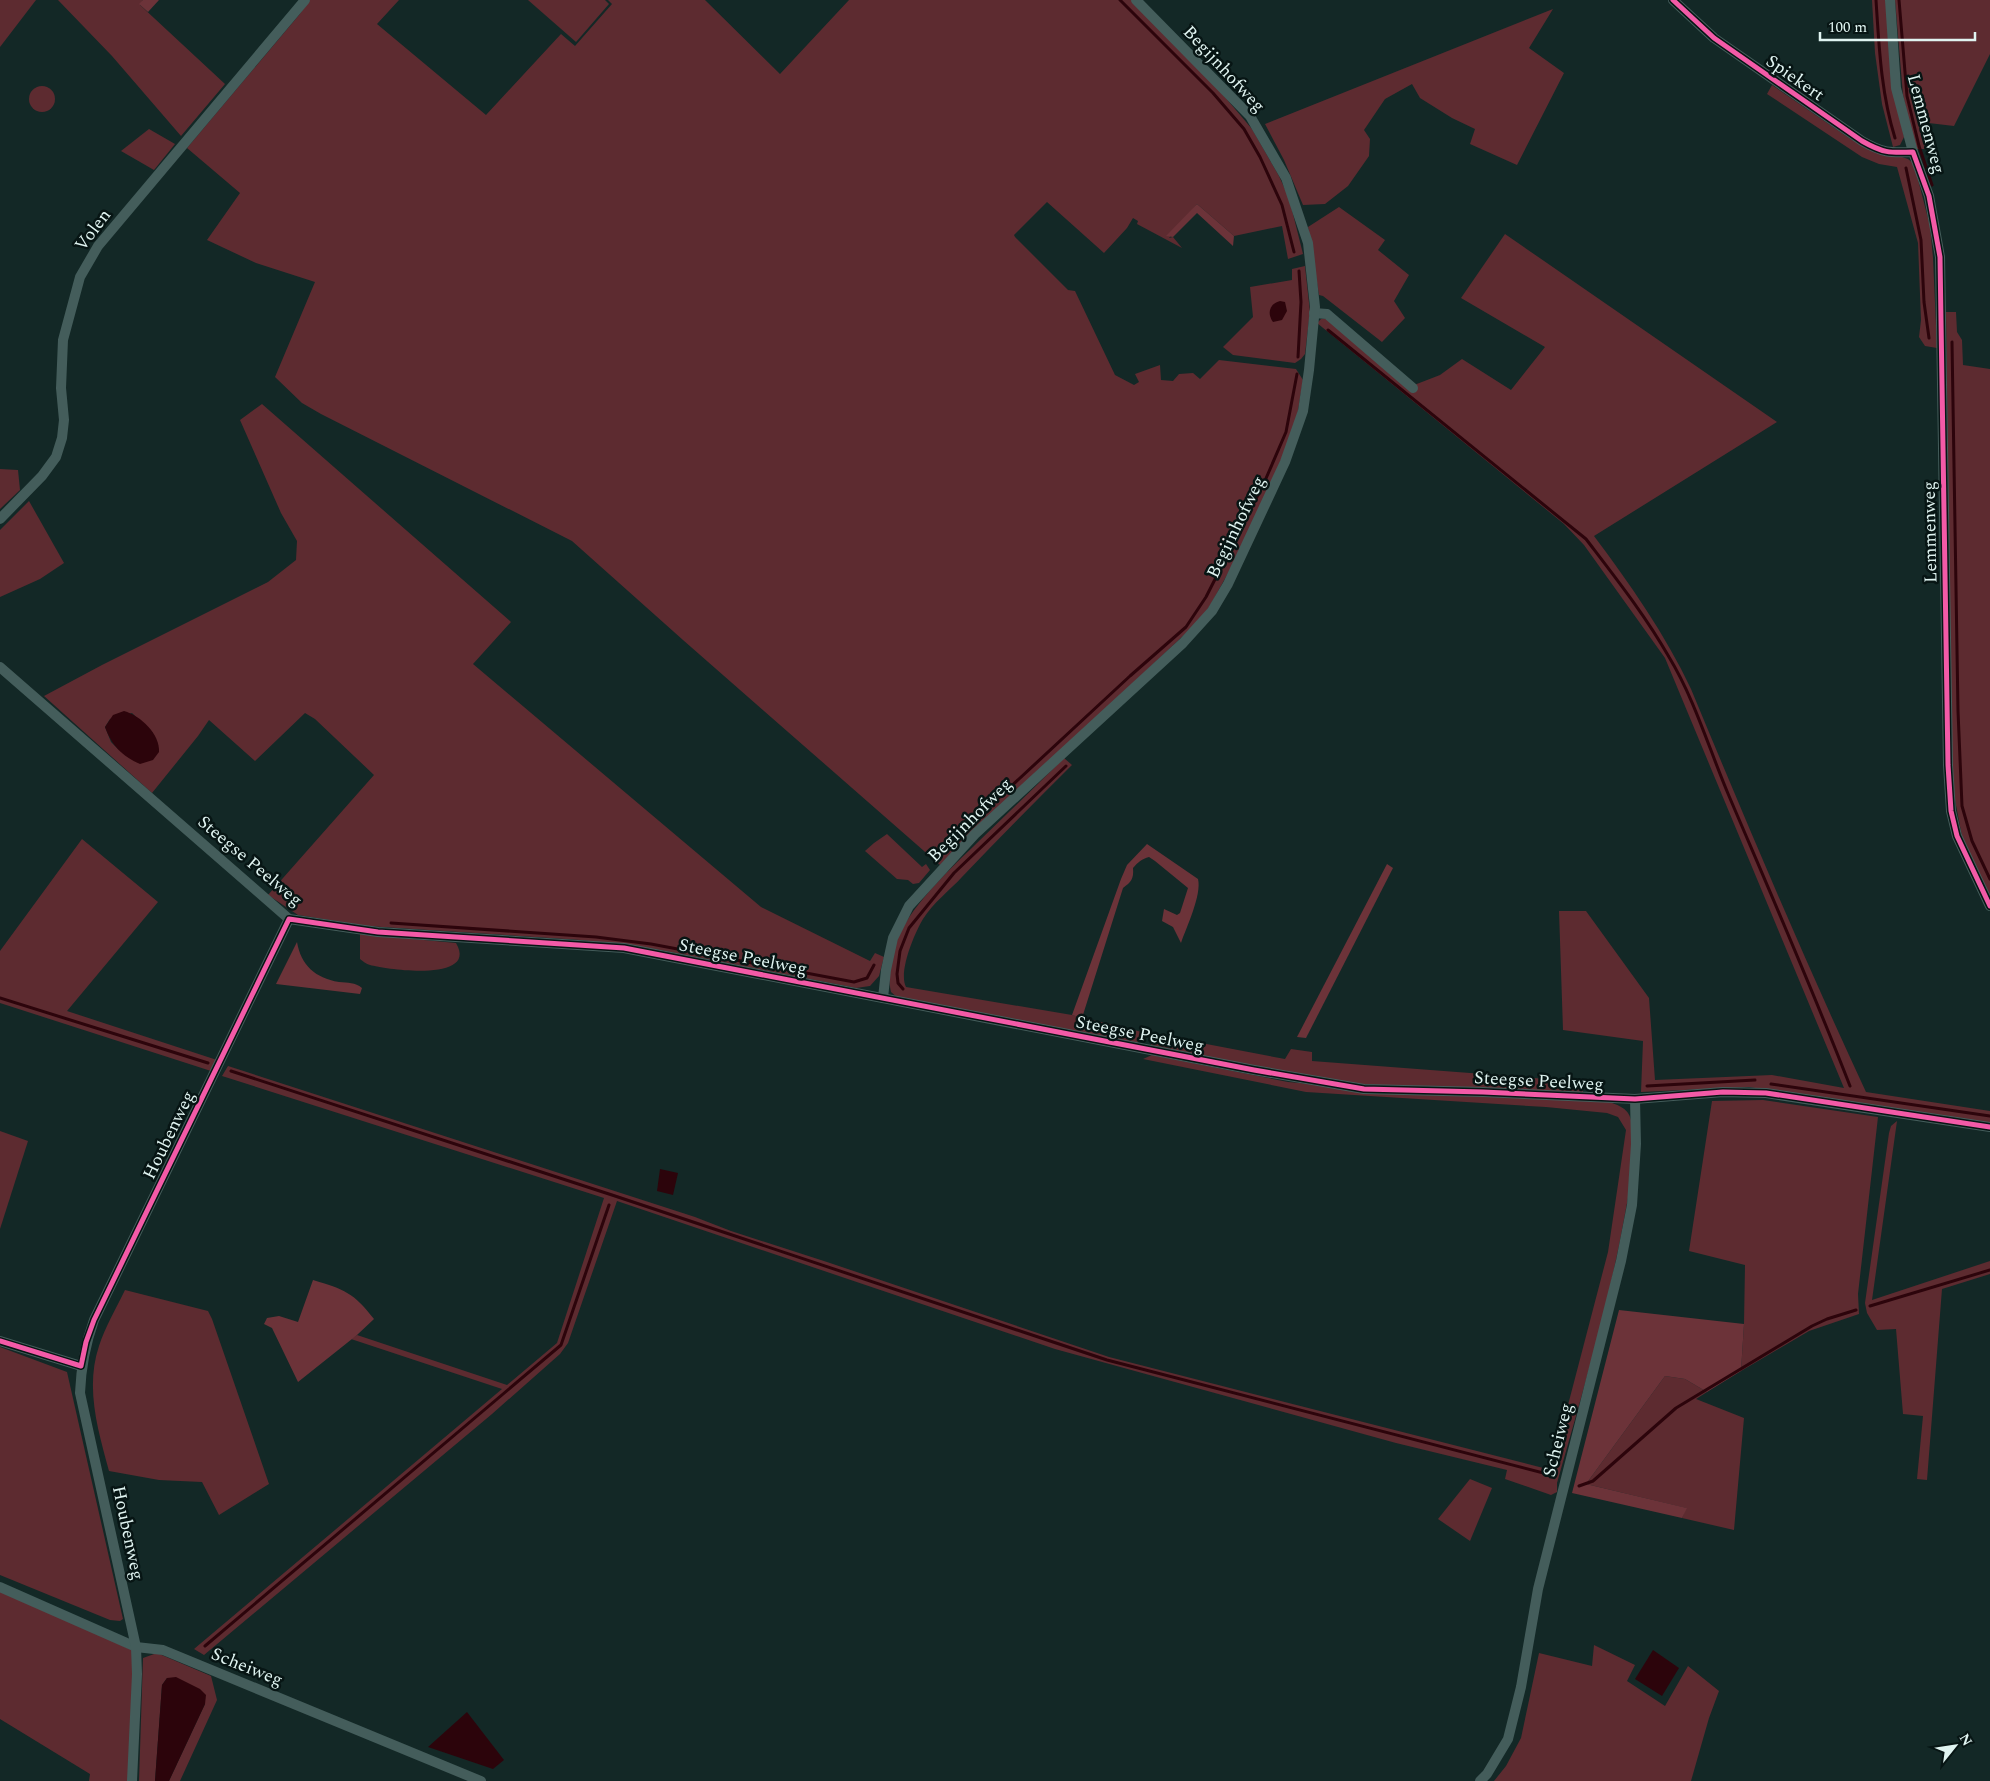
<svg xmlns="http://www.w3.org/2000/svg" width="1990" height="1781" font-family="Spectral,serif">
<rect width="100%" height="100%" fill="#132826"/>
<g fill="#5d2b30" fill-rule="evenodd">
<path d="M 0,0 L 36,0 L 0,47 Z"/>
<path d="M 58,0 L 143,0 L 140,5 L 225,84 L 181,136 L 112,56 Z"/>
<path d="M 310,0 L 399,0 L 377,24 L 486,115 L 561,34 L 575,46 L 612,4 L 608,0 L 705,0 L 780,74 L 849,0 L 1132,0 L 1213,83 L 1252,129 L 1279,176 L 1289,198 L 1303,254 L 1288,259 L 1282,226 L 1234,236 L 1197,204 L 1169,238 L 1173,237 L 1182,248 L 1137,224 L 1138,221 L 1133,218 L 1127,228 L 1104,253 L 1047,202 L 1014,235 L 1015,237 L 1068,290 L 1075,291 L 1115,375 L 1134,385 L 1139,382 L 1135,374 L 1160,365 L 1161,380 L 1173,381 L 1179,374 L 1193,373 L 1200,379 L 1219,360 L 1296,369 L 1303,380 L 1296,423 L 1287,450 L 1244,544 L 1211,604 L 1201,619 L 940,865 L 683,640 L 572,541 L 321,414 L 302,403 L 275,377 L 315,282 L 256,263 L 207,240 L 240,193 L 187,148 L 299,15 Z"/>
<path d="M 528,0 L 605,0 L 609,4 L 576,42 Z"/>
<path d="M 1872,0 L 1886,0 L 1904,137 L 1900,145 L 1893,147 L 1882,104 L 1875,53 Z"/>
<path d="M 1895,0 L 1990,0 L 1990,54 L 1954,126 L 1920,122 L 1926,149 L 1915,149 L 1903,95 Z"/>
<path d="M 1553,9 L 1529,48 L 1564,73 L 1517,165 L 1470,144 L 1475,129 L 1452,118 L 1420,98 L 1412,84 L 1385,99 L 1364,130 L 1370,139 L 1369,156 L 1348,186 L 1325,204 L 1303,205 L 1284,160 L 1265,124 Z"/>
<path d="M 1772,85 L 1852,140 L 1908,159 L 1914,164 L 1930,226 L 1933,258 L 1937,348 L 1925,346 L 1919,337 L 1921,320 L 1918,243 L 1897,167 L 1879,164 L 1862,157 L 1767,94 Z"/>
<circle cx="42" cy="99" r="13"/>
<path d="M 149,129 L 175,144 L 154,170 L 121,151 Z"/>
<path d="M 1339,207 L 1385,240 L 1378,250 L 1409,275 L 1394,301 L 1405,318 L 1382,342 L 1323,296 L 1319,295 L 1308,227 Z"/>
<path d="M 1505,234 L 1777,422 L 1594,536 C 1630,584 1665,634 1691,689 C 1747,824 1804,959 1866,1092 L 1990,1111 L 1990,1123 L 1749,1087 L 1641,1092 L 1643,1041 L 1563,1030 L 1559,911 L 1586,911 L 1649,998 L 1655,1080 L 1772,1075 L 1844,1088 L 1665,658 L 1584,545 L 1564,524 L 1317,323 L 1321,319 L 1328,318 L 1409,387 L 1440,375 L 1462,359 L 1511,390 L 1545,347 L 1461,298 Z"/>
<path d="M 1305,266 L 1310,312 L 1305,354 L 1301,359 L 1295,363 L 1233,355 L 1223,347 L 1253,317 L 1250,287 L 1292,280 L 1292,269 Z"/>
<path d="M 1946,312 L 1956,312 L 1957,332 L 1962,340 L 1963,365 L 1990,369 L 1990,903 L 1965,852 L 1955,800 L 1952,767 Z"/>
<path d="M 262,404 L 511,622 L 473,664 L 761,907 L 870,961 L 875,953 L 884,957 L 879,976 L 870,986 L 856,988 L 660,950 L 581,940 L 367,926 L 298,915 L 268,895 L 374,775 L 315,719 L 305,713 L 255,761 L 209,720 L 198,736 L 152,793 L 44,696 L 102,665 L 268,582 L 296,560 L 297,541 L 281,513 L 240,420 ZM 132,713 L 153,733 L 118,749 L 111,742 L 105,727 L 110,719 Z"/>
<path d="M 0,469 L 18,470 L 20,490 L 0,509 Z"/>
<path d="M 29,501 L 64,563 L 40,579 L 0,597 L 0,530 Z"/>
<path d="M 1064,758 L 1072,765 C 1035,802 998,839 962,877 C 950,890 933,903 923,919 C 915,932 898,972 906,987 L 1072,1015 L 1142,1032 L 1140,1040 L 1136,1044 L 898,998 L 891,992 C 887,975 891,953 898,937 C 915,901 951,868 979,841 C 1008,813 1036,786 1064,758 Z"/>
<path d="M 887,834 L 922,867 L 926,864 L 930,870 L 919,883 L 913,884 L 908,880 L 897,879 L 865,851 L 874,843 Z"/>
<path d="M 82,839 L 158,902 L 67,1011 L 217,1060 L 211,1071 L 0,1003 L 0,951 Z"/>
<path d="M 360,934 L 456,943 C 479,982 388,970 370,965 C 366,964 363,961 360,959 Z"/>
<path d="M 1154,1034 L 1285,1059 L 1291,1049 L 1312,1052 L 1312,1061 L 1561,1080 L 1583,1079 L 1583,1093 L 1396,1086 L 1331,1082 L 1151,1045 Z"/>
<path d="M 1152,1055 L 1288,1082 L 1441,1095 L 1606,1101 C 1617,1105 1628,1107 1631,1120 C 1638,1145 1630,1188 1625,1214 C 1609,1305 1582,1394 1557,1483 L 1557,1492 L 1551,1495 L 1505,1479 L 1507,1470 L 1396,1443 L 1055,1349 L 617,1201 L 568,1343 L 560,1354 L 492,1414 L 204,1655 L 194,1649 L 502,1389 L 351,1339 L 357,1335 L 507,1385 L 557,1343 L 604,1198 L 222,1076 L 228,1066 L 695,1217 L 731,1231 L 827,1262 L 1109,1357 L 1551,1470 L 1608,1252 L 1626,1130 L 1618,1117 L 1607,1113 L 1546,1107 L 1306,1092 L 1143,1059 Z"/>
<path d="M 1763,1100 L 1878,1117 L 1858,1294 L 1859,1314 L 1809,1331 L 1741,1371 L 1744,1324 L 1745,1265 L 1689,1251 L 1712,1101 Z"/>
<path d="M 1897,1121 L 1872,1300 L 1990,1261 L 1990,1274 L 1942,1289 L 1927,1480 L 1917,1479 L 1923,1416 L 1903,1414 L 1896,1329 L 1877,1330 L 1867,1313 L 1865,1303 L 1889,1133 L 1891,1126 Z"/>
<path d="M 0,1131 L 28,1141 L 0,1229 Z"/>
<path d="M 125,1290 L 208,1311 L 212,1319 L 269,1484 L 219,1515 L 202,1482 L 159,1480 L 109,1471 C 98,1430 85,1388 99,1346 C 105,1327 116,1309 125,1290 Z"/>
<path d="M 0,1347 L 67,1372 L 123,1619 L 120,1621 L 110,1620 L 0,1575 Z"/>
<path d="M 1665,1376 L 1685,1379 L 1707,1392 L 1696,1399 L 1744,1418 L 1734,1530 L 1682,1518 L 1686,1508 L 1586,1484 Z"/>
<path d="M 1470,1479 L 1492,1488 L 1470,1541 L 1438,1519 Z"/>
<path d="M 0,1590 L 132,1650 L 133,1667 L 130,1781 L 89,1781 L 90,1774 L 0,1719 Z"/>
<path d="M 1594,1645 L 1635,1665 L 1627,1681 L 1665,1706 L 1688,1666 L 1719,1691 L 1709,1718 L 1691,1781 L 1494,1781 L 1506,1766 L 1521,1738 L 1539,1653 L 1592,1666 Z"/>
<path d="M 157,1653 L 211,1676 L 217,1700 L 180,1781 L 169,1781 L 205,1704 L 167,1678 L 162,1685 L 155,1781 L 139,1781 L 143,1658 Z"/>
</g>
<g fill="#6c3339">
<path d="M 143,0 L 159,0 L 148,12 L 139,4 Z"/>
<path d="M 1197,204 L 1234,236 L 1233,246 L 1197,213 L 1173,237 L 1166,236 Z"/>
<path d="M 1147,844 L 1198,879 C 1202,895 1186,928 1181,943 L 1173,927 L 1162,921 L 1164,909 L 1177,915 L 1180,913 L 1188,888 L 1155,861 L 1149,857 C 1142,859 1138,862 1133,868 C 1134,879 1131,882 1123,888 L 1082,1018 L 1072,1015 L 1121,879 L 1127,865 Z"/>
<path d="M 1387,864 L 1393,868 L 1306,1038 L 1297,1037 Z"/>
<path d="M 297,942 C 301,965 315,978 339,982 C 348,983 355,982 362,988 L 360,994 L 276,984 Z"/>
<path d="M 313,1280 C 344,1289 354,1293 374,1319 L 357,1335 L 298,1382 L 272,1328 L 264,1324 L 267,1318 L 279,1316 L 298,1322 Z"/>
<path d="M 1619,1310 L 1744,1324 L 1741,1371 L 1707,1392 L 1685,1379 L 1665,1376 L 1586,1484 L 1687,1508 L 1682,1518 L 1572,1493 Z"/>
</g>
<g fill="#2c040b">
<path d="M 1280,301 L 1285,302 L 1287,311 L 1282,320 L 1273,322 C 1267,314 1269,304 1280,301 Z"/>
<path d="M 124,711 C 141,716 160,734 159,752 L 153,760 L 140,764 C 122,756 112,746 105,727 L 113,715 Z"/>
<path d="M 660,1169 L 678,1173 L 673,1195 L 657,1191 Z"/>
<path d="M 1653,1650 L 1679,1668 L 1662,1696 L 1635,1679 Z"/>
<path d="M 176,1677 L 200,1689 L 206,1695 L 205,1704 L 169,1781 L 155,1781 L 162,1685 L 167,1678 Z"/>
<path d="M 467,1712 L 504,1760 L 493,1769 L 428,1747 Z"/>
</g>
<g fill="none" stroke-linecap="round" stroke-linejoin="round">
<g stroke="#2c040b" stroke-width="3">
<path d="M 1120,0 L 1213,93 L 1244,129 L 1260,157 L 1282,205 L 1294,252"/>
<path d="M 1876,0 C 1879,46 1881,93 1895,138"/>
<path d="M 1899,0 L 1907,96 L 1919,146 L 1932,185"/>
<path d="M 1906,168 L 1921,240 L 1924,302 L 1929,338"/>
<path d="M 1328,330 L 1586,539 C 1615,577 1645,615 1669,657 C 1695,700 1709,749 1729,796 C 1770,892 1812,988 1850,1086"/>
<path d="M 1952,342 L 1958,711 L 1962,806 L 1972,841 L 1990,879"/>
<path d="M 1298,357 L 1301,302 L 1299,271"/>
<path d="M 937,855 L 1130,676 L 1186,627 L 1206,597 L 1264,483 L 1286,432 L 1297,374"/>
<path d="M 391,923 L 596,937 L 651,944 L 854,982 L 867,978 L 874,965"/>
<path d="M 903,989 L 898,983 L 897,974 L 900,951 L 909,928 L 954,873 L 1066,766"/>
<path d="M 0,998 L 208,1063"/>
<path d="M 231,1071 L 612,1195 L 1107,1360 L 1555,1476"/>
<path d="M 1771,1084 L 1990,1116"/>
<path d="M 1647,1086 L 1755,1080"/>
<path d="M 1870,1306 L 1990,1270"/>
<path d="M 1579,1486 L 1593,1481 L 1676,1408 L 1812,1326 L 1827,1319 L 1856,1310"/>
<path d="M 205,1646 L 561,1345 L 609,1205"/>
</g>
<g stroke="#445d5b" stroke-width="10">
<path d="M 1673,0 L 1714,38 L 1862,141 C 1883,153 1889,153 1913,152"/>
<path d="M 1890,0 L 1896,88 L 1913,152 L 1929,196 L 1940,257 L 1948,765 L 1951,811 L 1957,836 L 1990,906"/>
<path d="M 1314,313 L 1327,314 L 1413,388"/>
<path d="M 0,519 L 42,476 L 56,457 L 62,438 L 64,420 L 61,388 L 63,340 L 80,277 L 98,246 L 305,0"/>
<path d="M 0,667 L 289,919 L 378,932 L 624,948 L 1254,1070 L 1364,1089 L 1483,1092 L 1635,1099 L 1723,1092 L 1766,1093 L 1990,1127"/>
<path d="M 883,998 L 886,970 L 893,938 L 909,906 L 975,834 L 1183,643 L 1212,611 L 1228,584 L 1285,462 L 1303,411 L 1309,370 L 1315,307 L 1308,243 L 1286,178 L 1250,116 L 1136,0"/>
<path d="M 0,1341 L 81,1366"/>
<path d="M 0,1587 L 136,1647 L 163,1650 L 481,1781"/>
<path d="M 132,1781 L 137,1674 L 136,1647 L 80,1393 C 81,1367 85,1345 94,1320 L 289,919"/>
<path d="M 1480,1781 L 1487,1774 L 1508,1739 L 1521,1687 L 1538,1589 L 1621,1261 L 1632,1205 L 1636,1144 L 1635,1099"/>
</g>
<g stroke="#071514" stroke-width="8">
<g id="cycleway">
<path d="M 1673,0 L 1714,38 L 1862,141 C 1883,153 1889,153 1913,152 L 1929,196 L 1940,257 L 1948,765 L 1951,811 L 1957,836 L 1990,906"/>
<path d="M 0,1341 L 81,1366 L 86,1342 L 94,1320 L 289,919 L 378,932 L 624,948 L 1254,1070 L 1364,1089 L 1483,1092 L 1635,1099 L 1723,1092 L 1766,1093 L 1990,1127"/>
</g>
</g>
<use href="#cycleway" stroke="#f35aa7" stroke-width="5"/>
</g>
<g text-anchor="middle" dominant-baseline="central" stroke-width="5" stroke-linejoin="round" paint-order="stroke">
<g font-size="18" fill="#e0f4f1" stroke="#071514">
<text transform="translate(1224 69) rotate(47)">Begijnhofweg</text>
<text transform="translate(1795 78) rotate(35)">Spiekert</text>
<text transform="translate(1926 124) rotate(75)">Lemmenweg</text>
<text transform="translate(93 230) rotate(-53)">Volen</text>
<text transform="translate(1236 527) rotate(-64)">Begijnhofweg</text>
<text transform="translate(1930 532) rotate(-91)">Lemmenweg</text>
<text transform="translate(970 820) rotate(-45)">Begijnhofweg</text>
<text transform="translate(250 861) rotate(40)">Steegse Peelweg</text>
<text transform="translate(743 957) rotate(11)">Steegse Peelweg</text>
<text transform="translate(1140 1034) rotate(11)">Steegse Peelweg</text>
<text transform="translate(1539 1081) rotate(3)">Steegse Peelweg</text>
<text transform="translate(169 1135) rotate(-64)">Houbenweg</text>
<text transform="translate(1558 1440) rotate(-76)">Scheiweg</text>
<text transform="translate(128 1533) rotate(78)">Houbenweg</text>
<text transform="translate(247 1667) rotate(22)">Scheiweg</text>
</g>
</g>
<g transform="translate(1955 1746) rotate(60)" stroke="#071514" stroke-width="4" paint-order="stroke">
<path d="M0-4L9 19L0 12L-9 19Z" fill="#e0f4f1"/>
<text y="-8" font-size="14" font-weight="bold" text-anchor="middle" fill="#e0f4f1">N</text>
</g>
<path d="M1820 32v8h155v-8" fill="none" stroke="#e0f4f1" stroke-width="2.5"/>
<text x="1828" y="32" font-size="15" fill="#e0f4f1" stroke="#071514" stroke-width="4" paint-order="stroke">100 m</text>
</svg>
